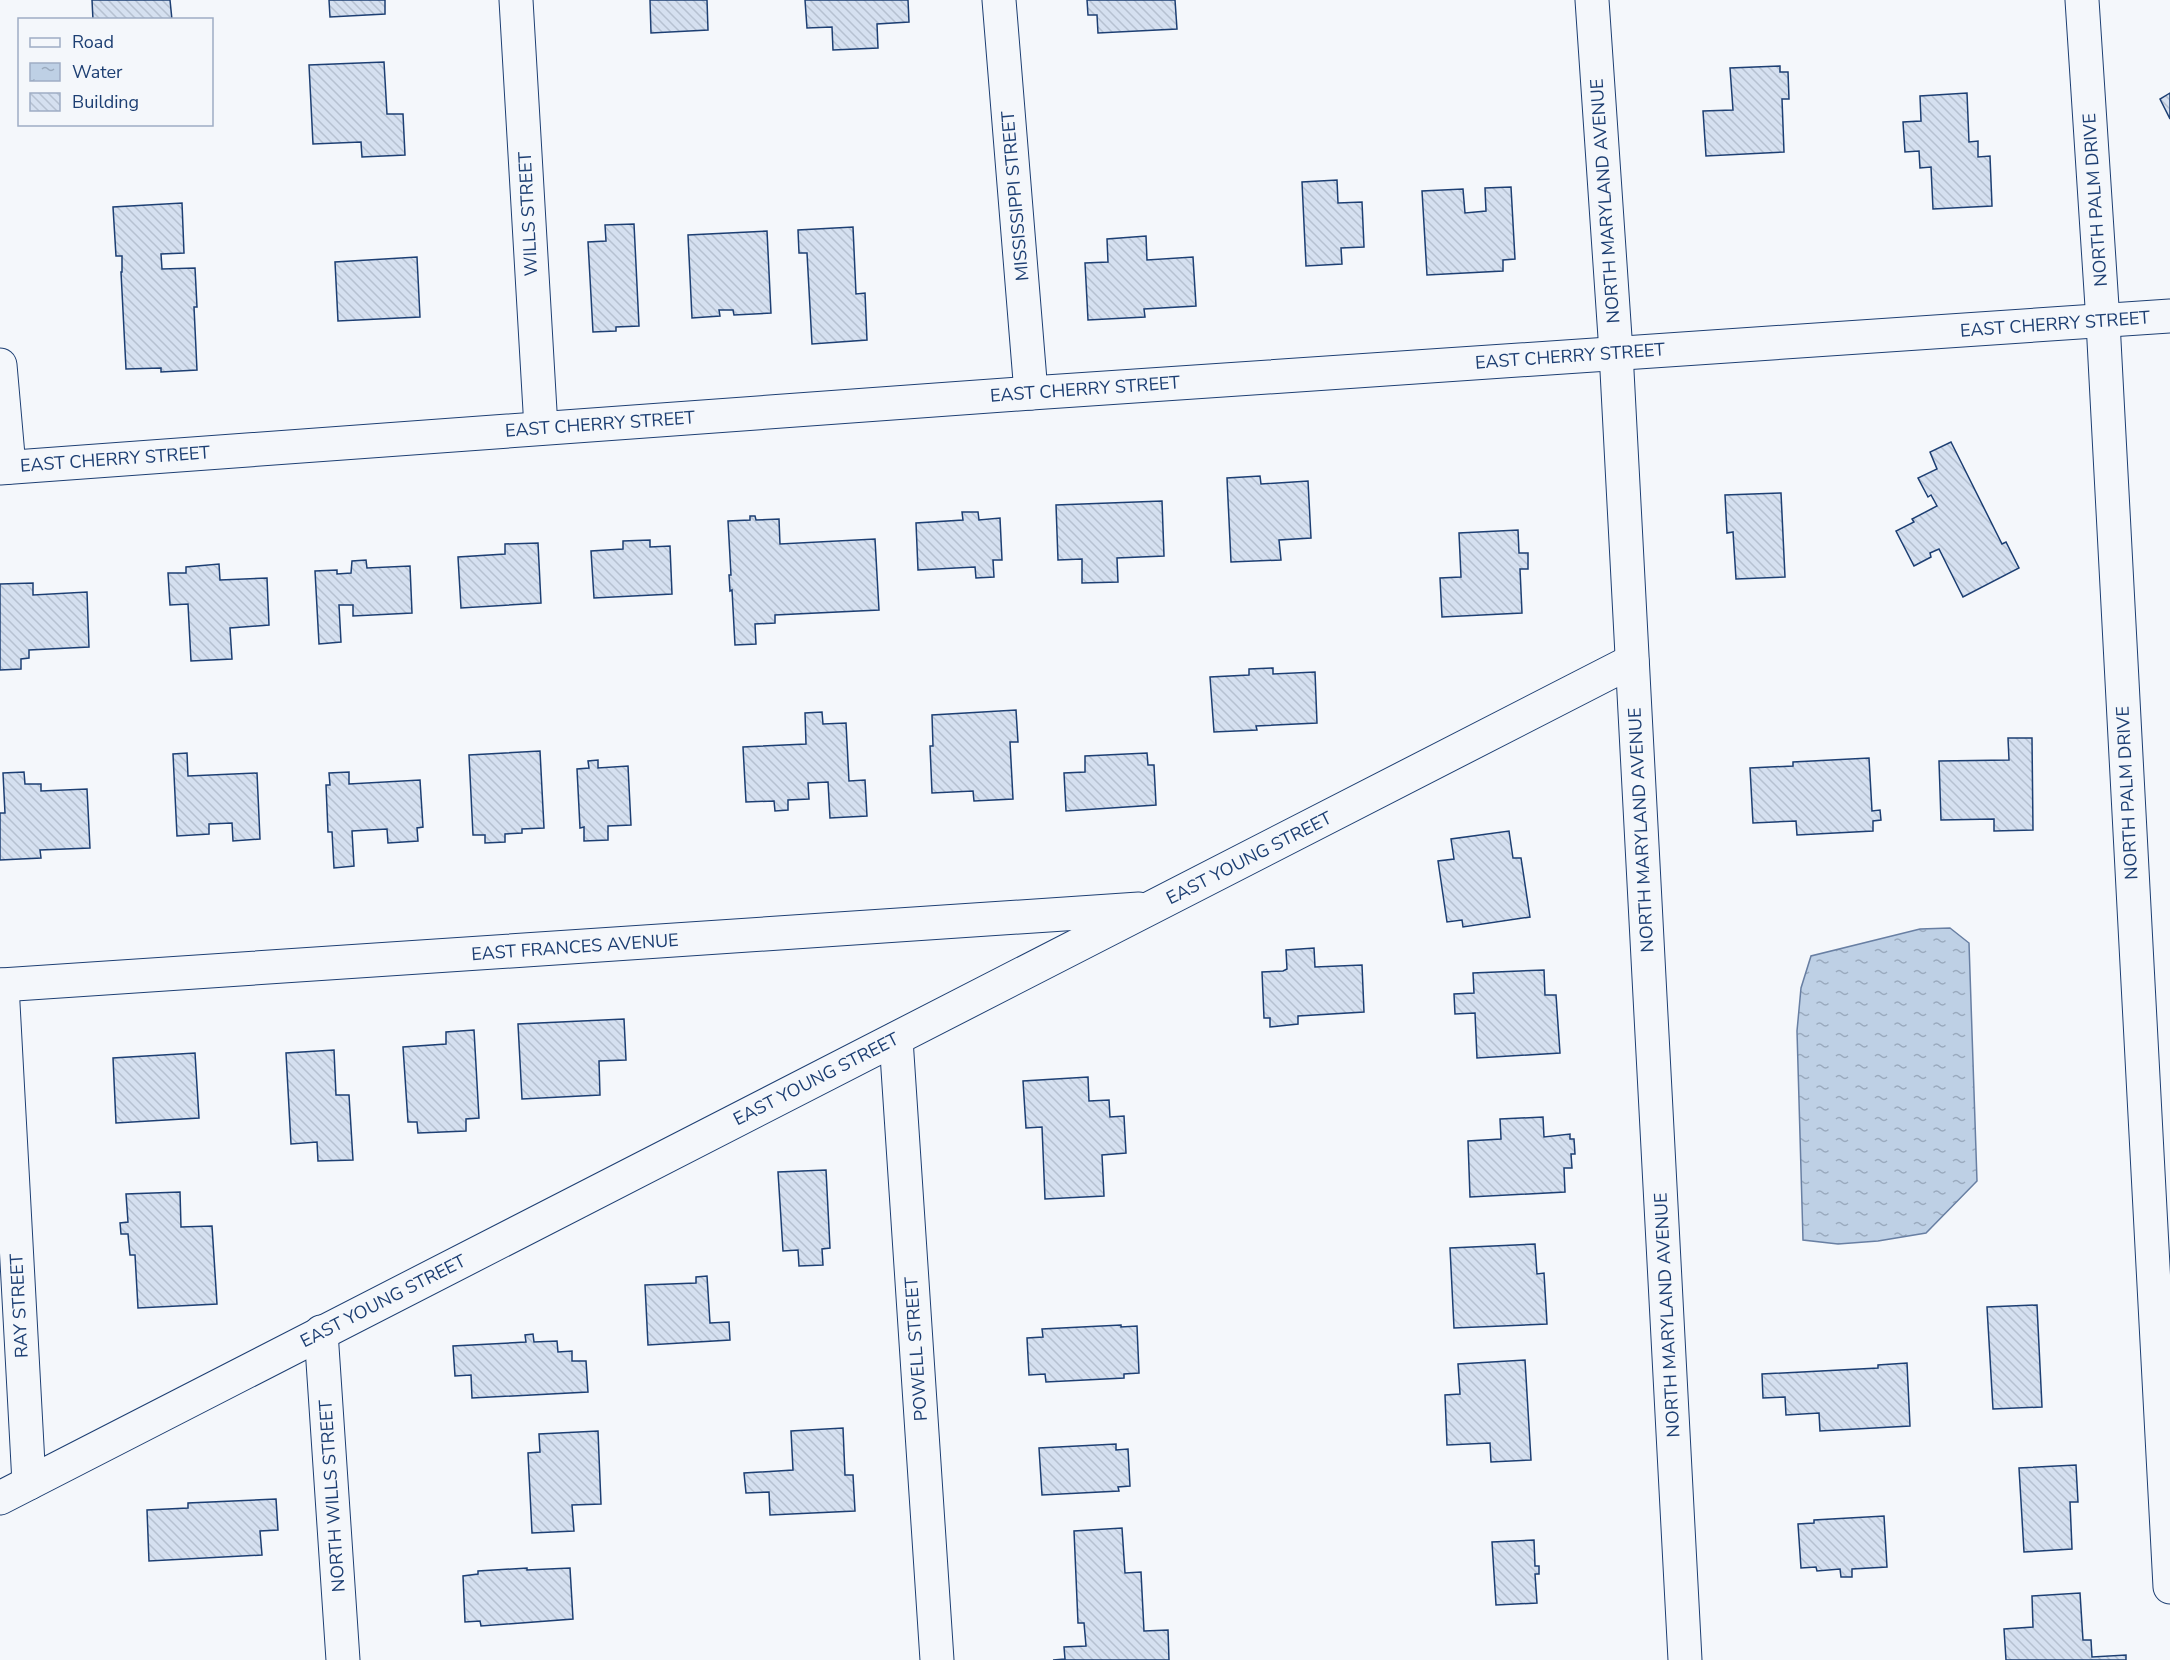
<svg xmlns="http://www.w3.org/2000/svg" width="2170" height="1660" font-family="'Nunito Sans',sans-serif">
<defs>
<pattern id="water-ripples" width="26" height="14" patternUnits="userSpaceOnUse" patternTransform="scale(1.5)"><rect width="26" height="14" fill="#bed0e5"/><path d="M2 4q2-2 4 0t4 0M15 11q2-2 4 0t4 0" fill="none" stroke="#9aaabe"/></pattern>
<pattern id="building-back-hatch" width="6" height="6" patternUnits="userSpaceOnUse" patternTransform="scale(1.5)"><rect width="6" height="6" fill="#d5e0f0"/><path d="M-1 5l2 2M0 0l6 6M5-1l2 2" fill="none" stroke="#b6c1d1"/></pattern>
</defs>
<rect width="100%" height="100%" fill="#f4f7fb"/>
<path fill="url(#water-ripples)" stroke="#687fa3" stroke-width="1.5" d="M 1950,928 L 1969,943 L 1977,1181 L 1926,1233 L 1878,1241 L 1838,1244 L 1803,1240 L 1797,1031 L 1801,988 L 1811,956 L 1920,929 Z"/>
<g fill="url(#building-back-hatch)" stroke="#1d3f73" stroke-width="1.5">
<path d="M 92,0 L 170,0 L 172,20 L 93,20 Z"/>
<path d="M 329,0 L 385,0 L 385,14 L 330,17 Z"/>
<path d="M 650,0 L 707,0 L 708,30 L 651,33 Z"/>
<path d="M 805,0 L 908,0 L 909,22 L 877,24 L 878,48 L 833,50 L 832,27 L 807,28 Z"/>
<path d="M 1087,0 L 1175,0 L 1177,29 L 1098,33 L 1097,15 L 1088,15 Z"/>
<path d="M 384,62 L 387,114 L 403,114 L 405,155 L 362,157 L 361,142 L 313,144 L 309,65 Z"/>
<path d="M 1780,66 L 1780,72 L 1788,72 L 1789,99 L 1782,99 L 1784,152 L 1706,156 L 1703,111 L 1733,110 L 1730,68 Z"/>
<path d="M 1967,93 L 1969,142 L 1978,141 L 1978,157 L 1990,156 L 1992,206 L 1933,209 L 1931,167 L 1920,168 L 1919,151 L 1905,152 L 1903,122 L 1921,121 L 1920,96 Z"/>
<path d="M 2170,93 L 2170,119 L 2160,99 Z"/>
<path d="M 1337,180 L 1338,203 L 1362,202 L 1364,247 L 1341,248 L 1342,264 L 1306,266 L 1302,182 Z"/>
<path d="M 1511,187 L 1515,259 L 1503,260 L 1503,271 L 1427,275 L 1422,191 L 1463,189 L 1465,213 L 1486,211 L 1485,188 Z"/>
<path d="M 182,203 L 184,253 L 161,254 L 162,269 L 195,268 L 197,307 L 194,307 L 197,370 L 161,372 L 161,368 L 126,369 L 121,272 L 122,272 L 122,256 L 116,256 L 113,207 Z"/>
<path d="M 634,224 L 639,326 L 616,327 L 616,331 L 593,332 L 588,242 L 606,241 L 605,225 Z"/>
<path d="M 853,227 L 856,294 L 865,293 L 867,340 L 812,344 L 807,253 L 799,253 L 798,230 Z"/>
<path d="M 767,231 L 771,313 L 734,315 L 733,310 L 719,310 L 720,316 L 692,318 L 688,235 Z"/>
<path d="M 1146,236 L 1147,260 L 1193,257 L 1196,306 L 1144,309 L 1145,317 L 1088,320 L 1085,263 L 1108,262 L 1107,239 Z"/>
<path d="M 417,257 L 420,317 L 338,321 L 335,262 Z"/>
<path d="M 1951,442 L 2002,544 L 2006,542 L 2019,568 L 1963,597 L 1939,549 L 1930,553 L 1931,557 L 1914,566 L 1896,531 L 1914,522 L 1912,519 L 1937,506 L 1931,495 L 1928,497 L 1918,478 L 1937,469 L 1930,452 Z"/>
<path d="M 1260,476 L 1261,484 L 1308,481 L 1311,538 L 1279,540 L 1281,560 L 1231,562 L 1227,478 Z"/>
<path d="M 1781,493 L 1785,577 L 1736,579 L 1733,532 L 1727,533 L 1725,495 Z"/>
<path d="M 1162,501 L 1164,556 L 1117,558 L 1118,582 L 1082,583 L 1082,559 L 1058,560 L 1056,505 Z"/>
<path d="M 962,512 L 978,512 L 979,520 L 1000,518 L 1002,560 L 993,560 L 994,577 L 976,578 L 975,567 L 918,570 L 916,523 L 963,520 Z"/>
<path d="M 750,516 L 755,516 L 756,520 L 779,519 L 780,544 L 875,539 L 879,610 L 775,615 L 775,623 L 755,624 L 756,644 L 735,645 L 732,590 L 730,591 L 729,575 L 731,575 L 728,521 L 750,520 Z"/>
<path d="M 1518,530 L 1519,553 L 1528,553 L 1528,569 L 1520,569 L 1522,613 L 1442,617 L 1440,578 L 1461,577 L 1459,533 Z"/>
<path d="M 650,540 L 650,547 L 670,546 L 672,594 L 594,598 L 591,551 L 623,549 L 623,541 Z"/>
<path d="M 538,543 L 541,603 L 461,608 L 458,557 L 505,554 L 505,544 Z"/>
<path d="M 366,560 L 367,568 L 410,566 L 412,613 L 353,616 L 353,605 L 339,605 L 341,642 L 319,644 L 315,571 L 337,570 L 337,574 L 351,573 L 352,561 Z"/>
<path d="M 219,564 L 220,580 L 267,578 L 269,625 L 230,628 L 232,659 L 191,661 L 188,604 L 170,605 L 168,573 L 186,573 L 186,567 Z"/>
<path d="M 33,583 L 33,595 L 87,592 L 89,647 L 29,650 L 29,658 L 21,659 L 21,669 L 0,670 L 0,584 Z"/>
<path d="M 1273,668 L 1273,674 L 1315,672 L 1317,723 L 1256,726 L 1257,730 L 1214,732 L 1210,677 L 1249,675 L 1249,669 Z"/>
<path d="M 1016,710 L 1018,742 L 1010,742 L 1013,799 L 974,801 L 973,791 L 932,793 L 930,746 L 933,746 L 932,715 Z"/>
<path d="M 822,712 L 823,724 L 846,723 L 849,781 L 865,780 L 867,816 L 830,818 L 828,782 L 808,783 L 809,799 L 788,800 L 788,810 L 775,811 L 774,801 L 746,802 L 743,747 L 806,744 L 805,713 Z"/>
<path d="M 2008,738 L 2032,738 L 2033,830 L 1994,831 L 1994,819 L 1941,820 L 1939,761 L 2009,760 Z"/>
<path d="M 540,751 L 544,828 L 522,829 L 522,833 L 505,834 L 505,842 L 485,843 L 485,835 L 473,835 L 469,755 Z"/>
<path d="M 187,753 L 188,776 L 257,773 L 260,839 L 233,841 L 232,823 L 209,824 L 209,834 L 177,836 L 173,754 Z"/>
<path d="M 1147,753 L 1148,765 L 1154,765 L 1156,805 L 1066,811 L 1064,773 L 1085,772 L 1085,756 Z"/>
<path d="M 1869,758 L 1872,811 L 1880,810 L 1881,820 L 1873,821 L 1873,831 L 1797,835 L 1796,821 L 1753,823 L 1750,768 L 1793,766 L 1793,762 Z"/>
<path d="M 598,760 L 598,768 L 628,766 L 631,825 L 608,826 L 608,840 L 584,841 L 584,827 L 580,828 L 577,769 L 589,768 L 588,761 Z"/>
<path d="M 24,772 L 25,784 L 41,784 L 41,791 L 87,789 L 90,848 L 40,850 L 41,858 L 0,860 L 0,813 L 5,813 L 3,773 Z"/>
<path d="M 349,772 L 349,784 L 420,780 L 423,827 L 417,828 L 418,841 L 388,843 L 387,829 L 352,831 L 354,866 L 334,868 L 332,832 L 328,832 L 326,785 L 330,785 L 329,773 Z"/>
<path d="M 1509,831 L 1513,858 L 1521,858 L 1530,917 L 1463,927 L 1462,920 L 1447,922 L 1438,861 L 1454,859 L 1451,839 Z"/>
<path d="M 1314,948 L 1315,967 L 1362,965 L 1364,1012 L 1298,1016 L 1298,1024 L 1270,1027 L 1270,1018 L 1264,1018 L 1262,972 L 1283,971 L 1287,969 L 1286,950 Z"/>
<path d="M 1544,970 L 1545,995 L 1556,995 L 1560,1053 L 1477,1058 L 1475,1013 L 1455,1014 L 1454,994 L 1474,993 L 1473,973 Z"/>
<path d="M 624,1019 L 626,1060 L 599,1061 L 600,1095 L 522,1099 L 518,1024 Z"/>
<path d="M 474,1030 L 479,1118 L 466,1119 L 466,1131 L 418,1133 L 417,1122 L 408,1122 L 403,1047 L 446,1044 L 446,1032 Z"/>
<path d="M 334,1050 L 336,1095 L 349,1095 L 353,1160 L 318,1161 L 317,1142 L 291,1144 L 286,1053 Z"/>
<path d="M 195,1053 L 199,1118 L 116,1123 L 113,1058 Z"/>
<path d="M 1088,1077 L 1089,1101 L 1109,1100 L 1110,1117 L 1124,1116 L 1126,1153 L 1102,1155 L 1104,1196 L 1045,1199 L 1042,1127 L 1026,1128 L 1023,1081 Z"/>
<path d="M 1543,1117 L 1544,1137 L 1570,1134 L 1570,1139 L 1574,1139 L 1575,1154 L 1571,1154 L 1572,1168 L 1564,1168 L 1565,1192 L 1470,1197 L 1468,1141 L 1501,1139 L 1500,1119 Z"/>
<path d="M 826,1170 L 830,1248 L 822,1249 L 823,1265 L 799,1266 L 798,1250 L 783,1251 L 778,1172 Z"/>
<path d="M 180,1192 L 181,1227 L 212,1226 L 217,1304 L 138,1308 L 135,1255 L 130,1255 L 128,1234 L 121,1234 L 120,1223 L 128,1222 L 126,1194 Z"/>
<path d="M 1535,1244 L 1537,1274 L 1544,1273 L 1547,1324 L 1454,1328 L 1450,1248 Z"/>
<path d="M 707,1276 L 710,1323 L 729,1322 L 730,1340 L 648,1345 L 645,1285 L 696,1283 L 696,1277 Z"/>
<path d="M 2037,1305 L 2042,1407 L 1993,1409 L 1987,1307 Z"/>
<path d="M 1121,1325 L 1121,1327 L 1137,1326 L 1139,1373 L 1124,1374 L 1124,1378 L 1046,1382 L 1045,1374 L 1029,1375 L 1027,1338 L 1043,1337 L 1042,1329 Z"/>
<path d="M 533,1334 L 534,1342 L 557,1341 L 558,1352 L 572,1351 L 572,1361 L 586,1361 L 588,1392 L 472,1398 L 471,1375 L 455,1376 L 453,1346 L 526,1342 L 525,1335 Z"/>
<path d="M 1525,1360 L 1531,1460 L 1491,1462 L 1490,1443 L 1447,1445 L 1445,1395 L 1460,1394 L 1458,1364 Z"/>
<path d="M 1907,1363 L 1910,1426 L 1820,1431 L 1819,1413 L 1786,1415 L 1785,1397 L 1763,1398 L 1762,1374 L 1878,1368 L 1878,1365 Z"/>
<path d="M 843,1428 L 845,1475 L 853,1475 L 855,1511 L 770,1515 L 769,1492 L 746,1493 L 744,1473 L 793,1470 L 791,1431 Z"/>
<path d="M 598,1431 L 601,1504 L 572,1505 L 574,1531 L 532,1533 L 528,1453 L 540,1452 L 539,1434 Z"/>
<path d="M 1116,1444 L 1116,1450 L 1128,1449 L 1130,1486 L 1118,1487 L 1119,1491 L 1042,1495 L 1039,1448 Z"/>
<path d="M 2076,1465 L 2078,1502 L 2070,1502 L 2072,1549 L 2024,1552 L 2019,1468 Z"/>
<path d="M 276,1499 L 278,1530 L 260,1531 L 262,1555 L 149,1561 L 147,1510 L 188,1508 L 188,1503 Z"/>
<path d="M 1884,1516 L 1887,1567 L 1852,1569 L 1852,1577 L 1841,1577 L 1840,1569 L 1817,1571 L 1816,1567 L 1801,1568 L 1798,1524 L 1814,1523 L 1814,1520 Z"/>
<path d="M 1122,1528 L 1125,1573 L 1141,1572 L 1144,1631 L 1168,1630 L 1169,1660 L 1053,1660 L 1065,1659 L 1064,1647 L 1086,1646 L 1084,1623 L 1078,1623 L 1074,1531 Z"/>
<path d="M 1534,1540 L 1535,1566 L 1539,1566 L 1539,1574 L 1535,1574 L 1537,1603 L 1496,1605 L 1492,1542 Z"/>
<path d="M 527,1568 L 527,1570 L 570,1568 L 573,1619 L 481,1626 L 480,1621 L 465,1622 L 463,1576 L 478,1574 L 478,1571 Z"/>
<path d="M 2080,1593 L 2083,1640 L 2091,1640 L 2092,1657 L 2126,1655 L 2126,1660 L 2006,1660 L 2004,1629 L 2033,1627 L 2032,1596 Z"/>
</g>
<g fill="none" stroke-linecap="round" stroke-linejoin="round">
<g stroke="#1d3f73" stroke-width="35">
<g id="street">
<path d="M 516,0 L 541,428"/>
<path d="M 999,0 L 1031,393"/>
<path d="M 2082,0 L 2103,322 L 2170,1587"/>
<path d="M 0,365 L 9,467"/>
<path d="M 0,985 L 1139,909"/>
<path d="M 2,985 L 29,1483"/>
<path d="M 896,1039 L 937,1660"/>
<path d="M 321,1332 L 343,1660"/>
<path d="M 0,1498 L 1632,661"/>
</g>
</g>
<g stroke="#1d3f73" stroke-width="35">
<g id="secondary">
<path d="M 1592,0 L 1616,352 L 1685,1660"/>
<path d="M 0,468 L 1031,393 L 2170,316"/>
</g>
</g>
<use href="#street" stroke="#f4f7fb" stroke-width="33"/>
<use href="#secondary" stroke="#f4f7fb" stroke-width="33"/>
</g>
<g text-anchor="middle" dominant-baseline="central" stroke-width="4.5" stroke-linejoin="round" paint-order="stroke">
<g font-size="18" fill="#1d3f73" stroke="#f4f7fb">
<text transform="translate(1015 196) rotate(-95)">MISSISSIPPI STREET</text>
<text transform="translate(2095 200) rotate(-94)">NORTH PALM DRIVE</text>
<text transform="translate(1605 201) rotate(-94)">NORTH MARYLAND AVENUE</text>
<text transform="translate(528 214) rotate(-93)">WILLS STREET</text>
<text transform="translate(2055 324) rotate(-4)">EAST CHERRY STREET</text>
<text transform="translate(1570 356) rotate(-4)">EAST CHERRY STREET</text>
<text transform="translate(1085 389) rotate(-4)">EAST CHERRY STREET</text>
<text transform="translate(600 424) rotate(-4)">EAST CHERRY STREET</text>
<text transform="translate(115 459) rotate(-4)">EAST CHERRY STREET</text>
<text transform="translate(2127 793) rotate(-93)">NORTH PALM DRIVE</text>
<text transform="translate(1641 830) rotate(-93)">NORTH MARYLAND AVENUE</text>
<text transform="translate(1249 858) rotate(-27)">EAST YOUNG STREET</text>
<text transform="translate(575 947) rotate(-4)">EAST FRANCES AVENUE</text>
<text transform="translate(816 1079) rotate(-27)">EAST YOUNG STREET</text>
<text transform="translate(383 1301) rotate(-27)">EAST YOUNG STREET</text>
<text transform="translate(19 1306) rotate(-93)">RAY STREET</text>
<text transform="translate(1667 1315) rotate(-93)">NORTH MARYLAND AVENUE</text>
<text transform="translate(916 1349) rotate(-94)">POWELL STREET</text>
<text transform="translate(332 1496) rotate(-94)">NORTH WILLS STREET</text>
</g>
</g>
<rect x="18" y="18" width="195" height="108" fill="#f4f7fb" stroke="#9eadc5" stroke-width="1.5"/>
<rect x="30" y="38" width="30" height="9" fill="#f4f7fb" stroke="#9eadc5" stroke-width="1.5"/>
<text x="72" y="48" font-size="18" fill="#1d3f73">Road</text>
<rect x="30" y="63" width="30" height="18" fill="url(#water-ripples)" stroke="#9eadc5" stroke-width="1.5"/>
<text x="72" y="78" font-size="18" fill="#1d3f73">Water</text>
<rect x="30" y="93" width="30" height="18" fill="url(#building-back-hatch)" stroke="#9eadc5" stroke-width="1.5"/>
<text x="72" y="108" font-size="18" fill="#1d3f73">Building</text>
</svg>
